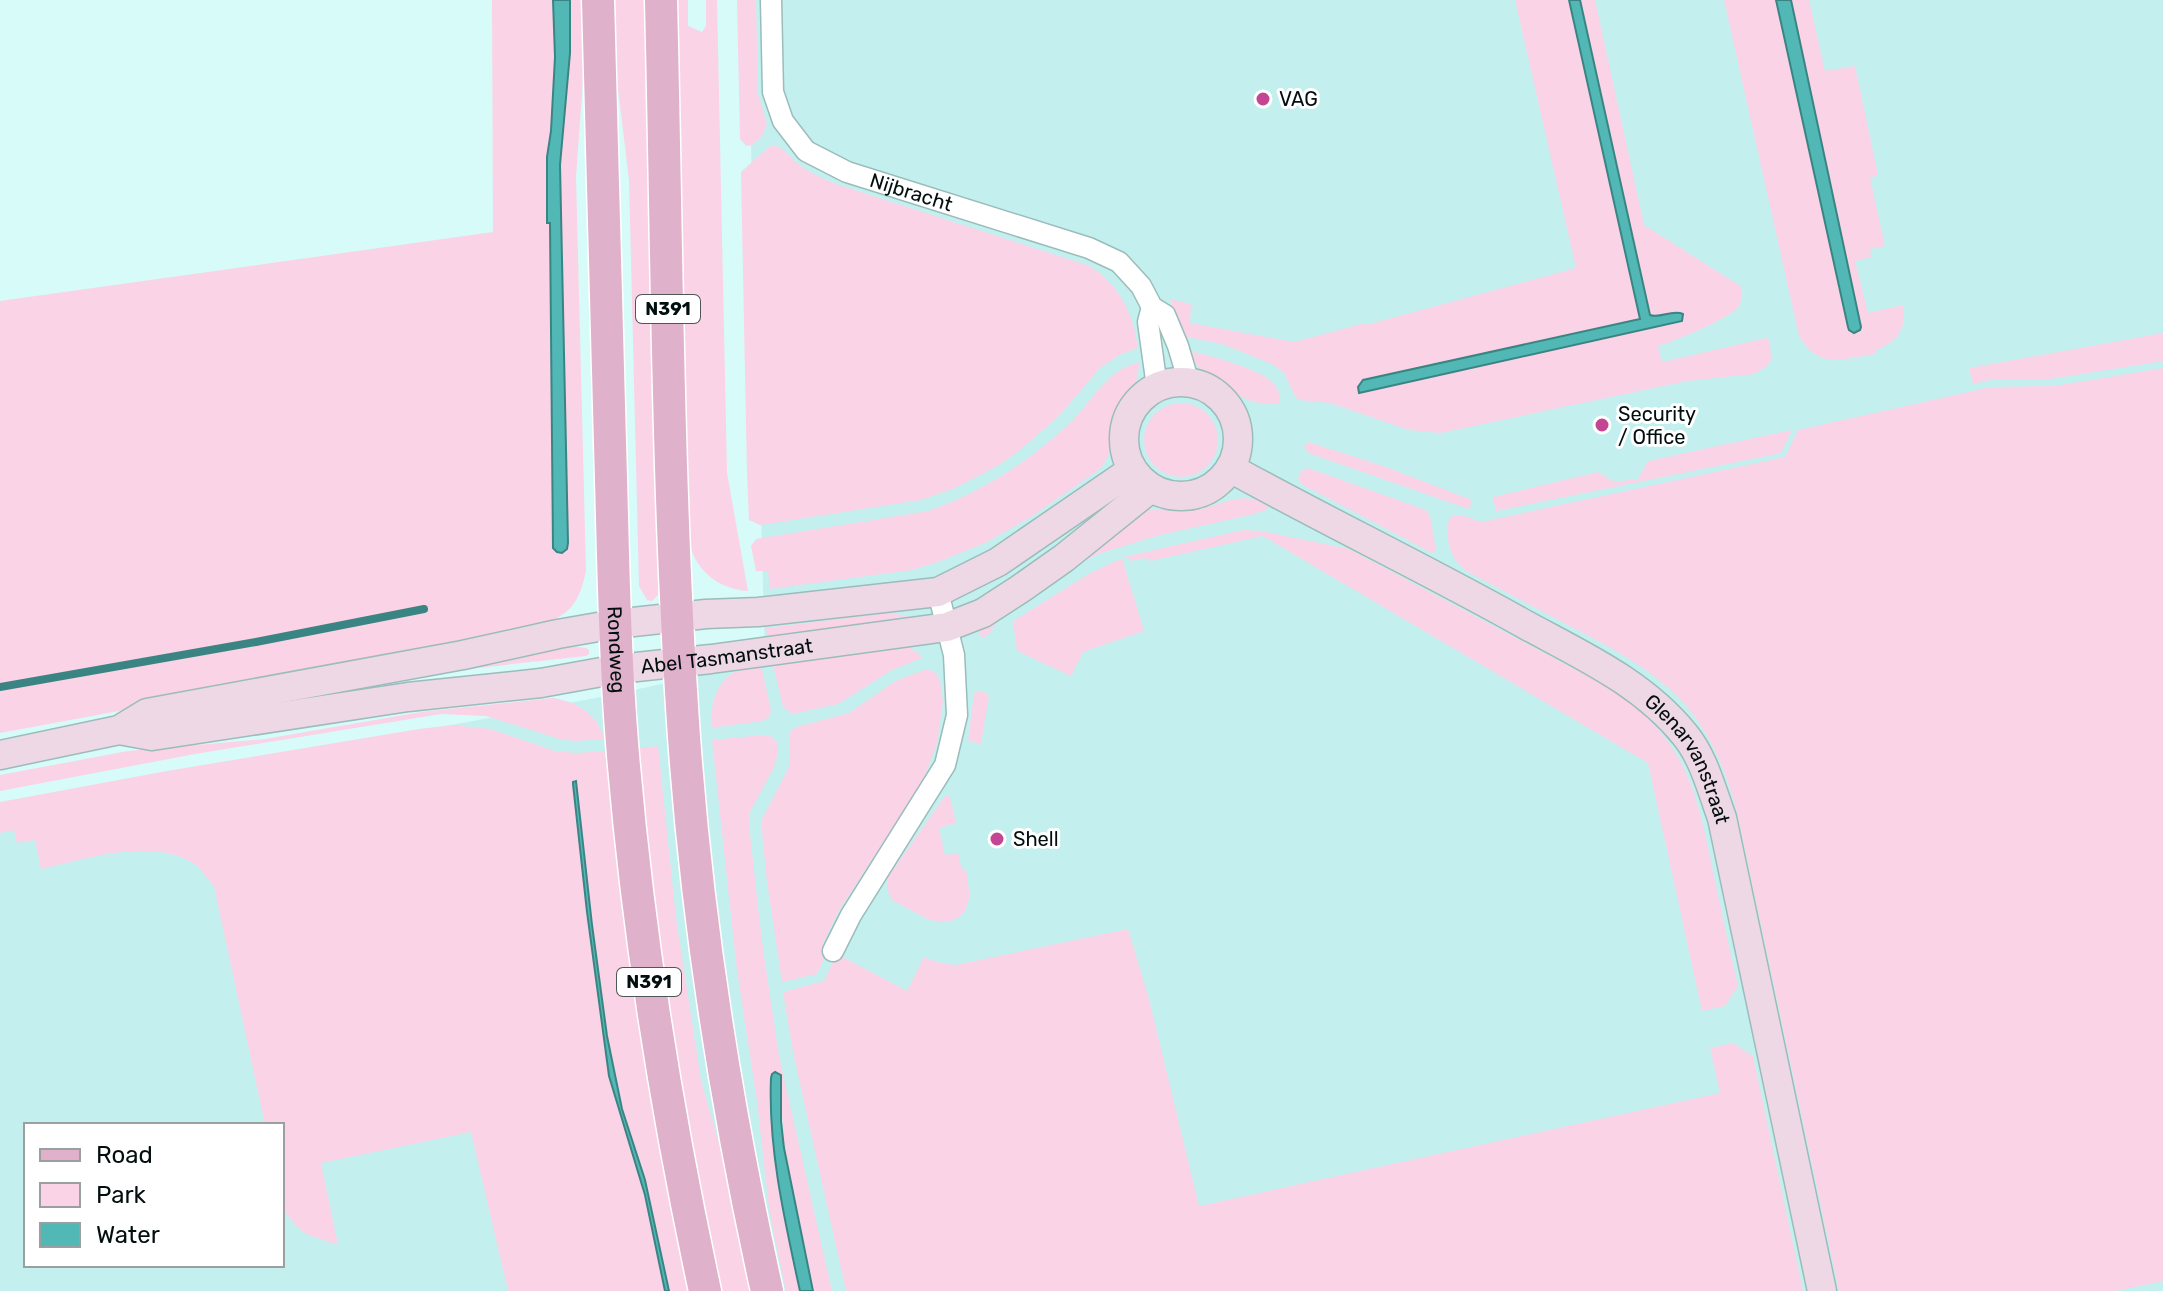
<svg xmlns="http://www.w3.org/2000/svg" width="2163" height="1291" font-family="Rubik,sans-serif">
<rect width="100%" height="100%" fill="#d7fbf9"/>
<path fill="#c3f0ee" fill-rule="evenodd" d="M 747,0 L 2163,0 L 2163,1291 L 0,1291 L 0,810 L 611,695 L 765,661 ZM 26,1125 L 282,1125 L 282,1265 L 26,1265 Z"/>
<g fill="#fad3e7">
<path d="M 492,0 L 553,0 L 555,57 L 551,131 L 547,157 L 547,222 L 550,222 L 555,550 L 567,549 L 568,536 L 560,165 L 570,53 L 570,0 L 584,0 L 585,51 L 576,177 L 586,571 C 577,612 566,615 529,631 L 249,687 L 0,733 L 0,301 L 493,232 Z"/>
<path d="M 613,0 L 646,0 L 660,581 L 658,595 L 652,601 L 647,600 L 639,586 L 629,180 L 615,64 Z"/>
<path d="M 676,0 L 688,0 L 688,26 L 702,32 L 706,26 L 706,0 L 717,0 L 727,473 L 748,591 C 718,589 696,571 689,542 Z"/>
<path d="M 737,0 L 756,0 L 758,94 L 767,124 L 762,136 L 752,145 L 746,146 L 740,139 Z"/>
<path d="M 1515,0 L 1569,0 L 1640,319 L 1364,380 L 1358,387 L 1359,393 L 1681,322 L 1678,312 L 1654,317 L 1650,315 L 1580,0 L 1595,0 L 1644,225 L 1742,287 C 1742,294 1742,300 1739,306 C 1731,318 1673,342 1658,346 L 1662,362 L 1766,338 L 1770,341 L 1771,360 L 1766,367 L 1754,374 L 1687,381 L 1440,433 L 1409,430 L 1330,403 L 1299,400 L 1295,396 L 1284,373 L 1272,364 L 1222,344 L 1183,336 L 1170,299 L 1191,304 L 1190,323 L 1294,342 L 1365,323 L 1366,325 L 1576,268 Z"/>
<path d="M 1724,0 L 1776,0 L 1848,327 L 1854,333 L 1858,331 L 1861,326 L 1791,0 L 1809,0 L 1825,71 L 1855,66 L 1878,175 L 1870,178 L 1885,246 L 1870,249 L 1871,257 L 1855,261 L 1868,313 L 1903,305 C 1906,332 1898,340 1875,351 L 1875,354 C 1842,359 1819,370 1799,336 Z"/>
<path d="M 771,145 C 784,146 789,156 798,164 C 810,173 822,178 836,184 L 1090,266 C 1120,286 1133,313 1138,348 L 1119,355 L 1100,368 L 1059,416 L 1020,450 L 999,465 L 955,488 L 921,500 L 760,525 L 749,520 L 747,473 L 741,172 Z"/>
<path d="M 2163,333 L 2163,361 L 2050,379 L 1990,380 L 1973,384 L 1969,368 Z"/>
<path d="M 1193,352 C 1209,355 1261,370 1271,381 C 1278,387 1281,395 1279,404 C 1247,404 1245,399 1219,382 C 1207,373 1198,369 1189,356 Z"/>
<path d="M 1140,362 L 1136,382 L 1116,414 L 1108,457 L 1100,469 L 1031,517 L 985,543 L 938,562 L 912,570 L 770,589 L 768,571 L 756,571 L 751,546 L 756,539 L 928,511 C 982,492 1025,464 1068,425 C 1094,401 1103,371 1140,362 Z"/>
<path d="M 2163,368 L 2163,1281 L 2115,1291 L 1839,1291 L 1737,812 C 1727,774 1713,739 1688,708 C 1656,670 1611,648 1568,625 C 1534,607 1500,589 1466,571 C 1461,567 1456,562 1453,556 C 1449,547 1441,517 1456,515 C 1463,514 1475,520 1481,522 L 1785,457 L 1798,430 L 1973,391 L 1991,387 L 2054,386 Z"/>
<circle cx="1181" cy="440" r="37"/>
<path d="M 1792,430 L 1781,453 L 1496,511 L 1493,497 L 1598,472 L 1614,482 L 1638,479 L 1648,461 Z"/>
<path d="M 1309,442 L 1386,467 L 1472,500 L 1469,509 L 1308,453 L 1304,446 Z"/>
<path d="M 1308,468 L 1426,510 L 1430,516 L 1436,551 L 1432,553 L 1301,484 L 1298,478 L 1301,471 Z"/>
<path d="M 1245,498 L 1258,500 L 1269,507 L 1266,510 L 1250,515 L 1160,535 L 1098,554 L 1079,564 L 1000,618 L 989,634 L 983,638 L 979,634 L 980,628 L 1137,511 C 1155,506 1171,513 1189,511 C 1209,509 1224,499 1245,498 Z"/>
<path d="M 1243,530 L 1262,531 L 1349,549 L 1610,688 C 1686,741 1695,785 1713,871 C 1721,909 1729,948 1738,986 L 1725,1006 L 1702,1011 L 1648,763 L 1263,536 L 1150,561 L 1146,558 L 1130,561 L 1131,559 L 1123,557 Z"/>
<path d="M 1122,558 L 1144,631 L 1083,652 L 1071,676 L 1017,651 L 1013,621 L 1090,573 Z"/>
<path d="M 889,613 L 909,616 L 908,619 L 768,643 L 766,628 Z"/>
<path d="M 905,644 L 922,656 L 922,658 L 892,670 L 838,704 L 797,713 L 791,713 L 783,707 L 771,657 Z"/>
<path d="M 558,645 L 586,648 L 589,650 L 589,654 L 586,656 L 414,675 Z"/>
<path d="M 760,661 L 771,710 L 769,717 L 762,721 L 711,728 C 711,688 722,673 760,661 Z"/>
<path d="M 927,669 L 936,673 L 940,681 L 943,702 L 937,743 L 923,781 L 838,912 L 822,946 L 828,950 L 817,974 L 782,982 L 767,882 L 761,821 L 788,769 L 790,760 L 790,732 L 796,727 L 849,713 L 897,680 Z"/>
<path d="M 977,691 L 987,693 L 989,696 L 981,743 L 979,744 L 968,740 L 974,694 Z"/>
<path d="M 553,698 C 579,702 596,714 605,739 L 575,741 L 560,739 L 486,716 L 441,714 L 195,754 L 0,791 L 0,775 L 128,751 L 265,739 L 421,712 Z"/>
<path d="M 454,725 L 490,729 L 555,751 L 575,753 L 609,751 L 622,902 L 650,1087 L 689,1291 L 669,1291 L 645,1180 L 622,1109 L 607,1036 L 573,784 L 609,1076 L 645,1195 L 665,1291 L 508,1291 L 471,1132 L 321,1163 L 338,1245 L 308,1235 L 297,1227 L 285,1212 L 282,1197 L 282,1125 L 265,1125 L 214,886 C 207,879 201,868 193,863 C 150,837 87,859 41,869 L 35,840 L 17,843 L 14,830 L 0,833 L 0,802 L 167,771 L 419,729 Z"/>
<path d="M 763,735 L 770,736 L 777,742 L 778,753 L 774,767 L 749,814 L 750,834 L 762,942 L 779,1056 L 832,1291 L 813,1291 L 784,1148 L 780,1073 L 775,1072 C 757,1096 792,1255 800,1291 L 786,1291 L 769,1209 L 757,1101 L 737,971 L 712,740 Z"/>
<path d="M 658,746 L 676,918 L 701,1080 L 724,1161 L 754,1291 L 720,1291 C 680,1112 655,930 637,748 Z"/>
<path d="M 945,796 L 948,795 L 950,798 L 956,823 L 939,828 L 945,855 L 958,853 L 962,870 L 966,870 L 970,896 L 966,908 L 963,914 L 954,920 L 943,922 L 929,920 L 892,900 L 887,889 L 888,877 Z"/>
<path d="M 1128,929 L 1149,999 L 1199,1206 L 1720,1093 L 1710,1048 L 1733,1043 L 1753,1056 L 1803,1291 L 846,1291 L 793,1052 L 783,992 L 824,981 L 837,954 L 907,991 L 924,957 L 937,962 L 955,965 Z"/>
</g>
<g fill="#52b8b5" stroke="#3a8583" stroke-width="2">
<path d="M 553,0 L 570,0 L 570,53 L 560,165 L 568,543 L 567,549 L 562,553 L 557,552 L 553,548 L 550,223 L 547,223 L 547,157 L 551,131 L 555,57 Z"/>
<path d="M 1569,0 L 1580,0 L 1650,315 C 1660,319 1672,309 1683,314 L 1682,321 L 1359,393 L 1358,387 L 1363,380 L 1640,319 Z"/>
<path d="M 1776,0 L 1791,0 L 1861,327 L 1860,330 L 1854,333 L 1849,330 L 1848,327 Z"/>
<path d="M 576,781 L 592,925 L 607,1036 L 622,1109 L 645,1180 L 669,1291 L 665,1291 L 645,1195 L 609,1076 L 587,912 L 573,784 L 573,782 Z"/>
<path d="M 775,1072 L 781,1075 L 781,1121 L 784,1148 L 813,1291 L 800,1291 C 785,1222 768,1149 771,1078 L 772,1074 Z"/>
</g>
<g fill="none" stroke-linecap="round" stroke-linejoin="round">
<path stroke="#3a8583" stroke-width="8" d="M 0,687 L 256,642 L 424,609"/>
<g stroke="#9abcbb" stroke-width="23">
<g id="street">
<path id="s1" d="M 771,0 L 773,92 L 783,121 L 806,151 L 847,172 L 1089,248 L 1119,262 L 1141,286 L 1152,307 L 1165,315 L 1178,346 L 1189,383"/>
<path d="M 1152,307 L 1148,322 L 1157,387"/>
<path d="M 833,951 L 851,915 L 945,765 L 957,715 L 954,655 L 938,592"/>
</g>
</g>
<g stroke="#9abcbb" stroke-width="31">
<g id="secondary">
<circle cx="1181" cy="439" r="57"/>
<path id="s2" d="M 1230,468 C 1328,522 1428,570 1526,625 C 1583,656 1643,683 1685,735 C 1704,758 1712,791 1722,818 L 1822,1291"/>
<path id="s3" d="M 119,730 L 152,736 L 408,697 L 541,683 L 618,669 L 711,659 L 947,627 L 983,613 L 1020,589 L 1064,558 L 1151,488"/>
<path d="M 0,755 L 119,730 L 147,713 L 463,655 L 558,634 L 615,624 L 706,614 L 758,612 L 938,592 L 998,562 L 1132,470"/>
</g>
</g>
<g stroke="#fff" stroke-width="35">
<g id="primary">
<path id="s4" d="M 598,0 C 602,148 606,296 610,443 C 613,543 614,643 622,743 C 637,928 666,1110 705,1291"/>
<path d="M 661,0 C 667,245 667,492 684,737 C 697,920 727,1111 767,1291"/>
</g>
</g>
<use href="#street" stroke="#fff" stroke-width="20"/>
<use href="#secondary" stroke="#efd8e5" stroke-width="28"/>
<use href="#primary" stroke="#dfb1ca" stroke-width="32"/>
</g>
<g fill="#c44693" stroke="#fff" stroke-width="3">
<circle cx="1263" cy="99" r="8"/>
<circle cx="1602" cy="425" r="8"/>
<circle cx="997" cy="839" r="8"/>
</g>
<g text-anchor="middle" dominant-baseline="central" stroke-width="6" stroke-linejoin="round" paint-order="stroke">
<g fill="#fff" stroke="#4f5656" stroke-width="2">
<rect x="636" y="295" width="64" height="28" rx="6"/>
<rect x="617" y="968" width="64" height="28" rx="6"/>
</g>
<g font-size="18" font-weight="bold" fill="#030e0e">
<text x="668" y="309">N391</text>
<text x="649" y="982">N391</text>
</g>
<g font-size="20" fill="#030e0e" stroke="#fff" text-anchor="start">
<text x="1279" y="99">VAG</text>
<text x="1618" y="414">Security<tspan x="1618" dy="23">/ Office</tspan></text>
<text x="1013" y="839">Shell</text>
</g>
<g font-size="20" fill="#030e0e" stroke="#fff">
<text stroke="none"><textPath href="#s1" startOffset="274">Nijbracht</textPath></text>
<text stroke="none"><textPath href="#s4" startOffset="650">Rondweg</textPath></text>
<text stroke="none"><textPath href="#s3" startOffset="614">Abel Tasmanstraat</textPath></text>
<text stroke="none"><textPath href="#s2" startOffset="552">Glenarvanstraat</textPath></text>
</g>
</g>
<rect x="24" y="1123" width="260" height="144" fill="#ffffff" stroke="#9a9f9f" stroke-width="2"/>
<rect x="40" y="1149" width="40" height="12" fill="#dfb1ca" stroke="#9a9f9f" stroke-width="2"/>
<text x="96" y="1163" font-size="24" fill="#030e0e">Road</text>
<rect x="40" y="1183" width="40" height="24" fill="#fad3e7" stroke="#9a9f9f" stroke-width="2"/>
<text x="96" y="1203" font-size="24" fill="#030e0e">Park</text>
<rect x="40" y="1223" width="40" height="24" fill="#52b8b5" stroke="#9a9f9f" stroke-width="2"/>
<text x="96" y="1243" font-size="24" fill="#030e0e">Water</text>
</svg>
